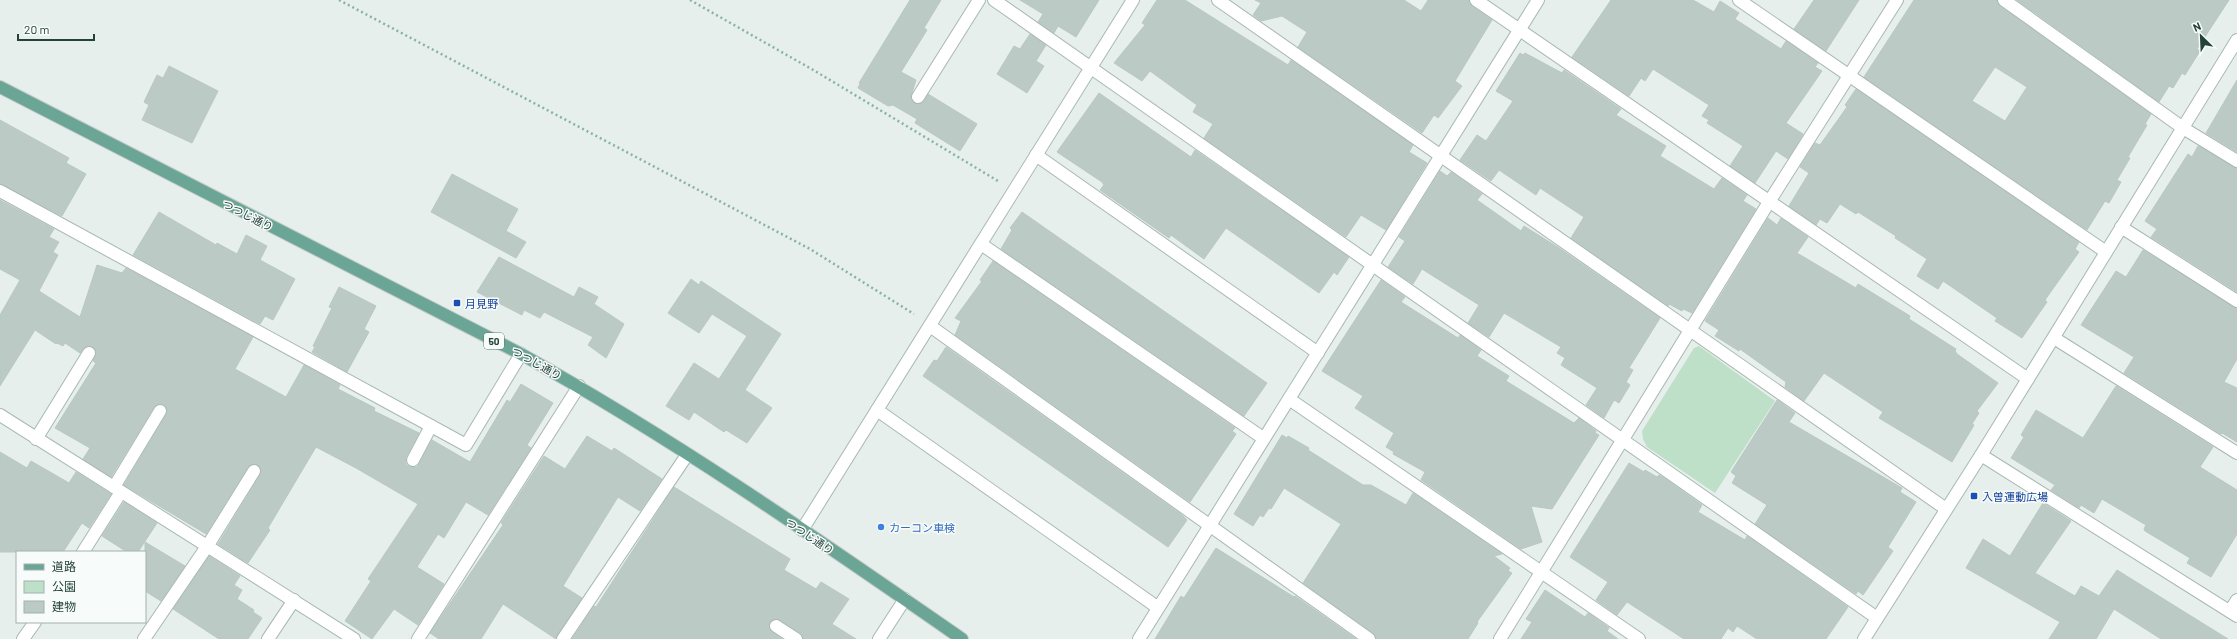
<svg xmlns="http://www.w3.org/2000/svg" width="2237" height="639" font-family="Barlow,'Noto Sans JP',sans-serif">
<rect width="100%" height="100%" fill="#e6efeb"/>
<path fill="#bfe0c8" d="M 1699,346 L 1775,401 L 1715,493 L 1647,447 L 1643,439 L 1642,431 L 1694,348 Z"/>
<g fill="#bbcac4" stroke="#b8c9c2" fill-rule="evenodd">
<path d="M 910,0 L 941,0 L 924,28 L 927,30 L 901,72 L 916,80 L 911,96 L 914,103 L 922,103 L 928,94 L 977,124 L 960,151 L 915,123 L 917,119 L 893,105 L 888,106 L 858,88 L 860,84 L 859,83 Z"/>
<path d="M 1020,0 L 1099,0 L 1076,37 L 1058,26 L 1054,33 L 1038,22 L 1043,14 Z"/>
<path d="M 1157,0 L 1185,0 L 1288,65 L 1291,60 L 1413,145 L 1409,152 L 1427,163 L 1386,230 L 1361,215 L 1346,237 L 1204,138 L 1213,124 L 1193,112 L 1197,105 L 1150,71 L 1142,81 L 1114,63 L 1145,25 L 1142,23 Z"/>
<path d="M 1255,0 L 1404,0 L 1421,11 L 1428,0 L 1469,0 L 1472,6 L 1492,20 L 1455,81 L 1462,86 L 1438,118 L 1434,115 L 1422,133 L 1298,47 L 1307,32 L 1282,16 L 1261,21 L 1253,15 L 1261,3 Z"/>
<path d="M 1611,0 L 1693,0 L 1714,12 L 1720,1 L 1739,13 L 1735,19 L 1781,49 L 1786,41 L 1818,63 L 1815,67 L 1822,71 L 1786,123 L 1803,134 L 1788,159 L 1776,151 L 1755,183 L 1730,166 L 1743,146 L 1707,123 L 1709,120 L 1702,116 L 1709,105 L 1653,69 L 1645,81 L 1641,78 L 1629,96 L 1572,57 Z"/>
<path d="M 1814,0 L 1859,0 L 1826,51 L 1794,29 Z"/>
<path d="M 1914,0 L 1997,0 L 2000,6 L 2151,114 L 2145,124 L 2147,125 L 2128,157 L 2130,158 L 2117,180 L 2121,182 L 2109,203 L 2105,201 L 2087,230 L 1864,77 ZM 1995,67 L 2027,87 L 2005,121 L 1972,101 Z"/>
<path d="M 2017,0 L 2229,0 L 2197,49 L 2200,51 L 2185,75 L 2182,73 L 2173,88 L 2169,86 L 2159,102 Z"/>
<path d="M 1030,34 L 1046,45 L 1036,61 L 1044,66 L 1027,93 L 997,74 L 1014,46 L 1020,49 Z"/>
<path d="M 1520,53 L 1523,55 L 1525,53 L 1562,73 L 1564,70 L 1621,109 L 1616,115 L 1666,146 L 1660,156 L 1714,189 L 1722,178 L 1747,195 L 1743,201 L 1756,209 L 1692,313 L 1683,309 L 1682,311 L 1669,304 L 1668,306 L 1571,238 L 1584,217 L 1540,188 L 1536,195 L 1499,170 L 1491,181 L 1460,160 L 1477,135 L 1486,141 L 1513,101 L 1496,91 Z"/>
<path d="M 169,66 L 218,91 L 192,143 L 142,120 L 149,105 L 144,102 L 157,75 L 163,78 Z"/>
<path d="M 2237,80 L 2237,152 L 2206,133 Z"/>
<path d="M 1856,89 L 2079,242 L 2075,249 L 2079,252 L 2045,300 L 2047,302 L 2022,338 L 1995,321 L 1997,318 L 1943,281 L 1938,289 L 1917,276 L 1927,259 L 1895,238 L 1896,236 L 1858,212 L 1856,214 L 1840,204 L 1827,223 L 1820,219 L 1816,225 L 1789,206 L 1809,173 L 1800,167 L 1815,143 L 1820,145 L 1847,107 L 1845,105 Z"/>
<path d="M 1099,93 L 1191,157 L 1195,150 L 1349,257 L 1337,275 L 1334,272 L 1319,293 L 1226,228 L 1204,259 L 1171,235 L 1169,238 L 1100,190 L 1104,185 L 1102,182 L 1057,152 Z"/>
<path d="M 0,120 L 69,158 L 66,163 L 86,174 L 62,216 L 0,184 Z"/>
<path d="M 2198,146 L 2237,168 L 2237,292 L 2151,237 L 2157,229 L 2145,221 L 2188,154 L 2192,157 Z"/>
<path d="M 1440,171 L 1447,176 L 1451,172 L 1482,194 L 1477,200 L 1521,231 L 1524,226 L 1559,248 L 1660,318 L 1629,368 L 1633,370 L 1626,382 L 1630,385 L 1619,403 L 1614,400 L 1604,418 L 1586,405 L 1597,388 L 1561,365 L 1565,358 L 1557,353 L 1561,347 L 1504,313 L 1489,337 L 1468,323 L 1479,305 L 1422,269 L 1413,284 L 1388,267 L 1405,241 L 1399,237 Z"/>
<path d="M 452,174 L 518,209 L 506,231 L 526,242 L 516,258 L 431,212 Z"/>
<path d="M 0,200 L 54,229 L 49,237 L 59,242 L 53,252 L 58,255 L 39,291 L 80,317 L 97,265 L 122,273 L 126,268 L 253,337 L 235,369 L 286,397 L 304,365 L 340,385 L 338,389 L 375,408 L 374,411 L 419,433 L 406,457 L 406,464 L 410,467 L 417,467 L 419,464 L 432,440 L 470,462 L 507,400 L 510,402 L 521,384 L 553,403 L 527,445 L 531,448 L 488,515 L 466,502 L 444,538 L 438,534 L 417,567 L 444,584 L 418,625 L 394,609 L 372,639 L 345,621 L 371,581 L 368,579 L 418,504 L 356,468 L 316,447 L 268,528 L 270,530 L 248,563 L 218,544 L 260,475 L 261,471 L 258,465 L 254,464 L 248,467 L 206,534 L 124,485 L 166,415 L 167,411 L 164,405 L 160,404 L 154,407 L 111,477 L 83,459 L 90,448 L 55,428 L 96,363 L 93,361 L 96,353 L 93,347 L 86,346 L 80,353 L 65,343 L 63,346 L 57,343 L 56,344 L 35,330 L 0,386 L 0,315 L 20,280 L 0,269 Z"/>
<path d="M 159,212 L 216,245 L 217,243 L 237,254 L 246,235 L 267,246 L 260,260 L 295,279 L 273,320 L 265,316 L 260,324 L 133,255 Z"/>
<path d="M 1022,212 L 1267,383 L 1244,416 L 1001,249 L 1012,230 L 1010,228 Z"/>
<path d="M 1768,218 L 1777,225 L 1781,218 L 1808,237 L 1797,253 L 1856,288 L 1858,284 L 1910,316 L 1909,319 L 1956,349 L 1955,351 L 1957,354 L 1998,383 L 1977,411 L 1979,413 L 1972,424 L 1974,425 L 1952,462 L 1879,418 L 1883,412 L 1824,373 L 1804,401 L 1785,387 L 1786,382 L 1740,349 L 1739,351 L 1715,336 L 1719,330 L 1705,321 Z"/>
<path d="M 2143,250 L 2237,308 L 2237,359 L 2224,382 L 2237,388 L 2237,442 L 2222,433 L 2221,434 L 2124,373 L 2134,357 L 2081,325 L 2116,271 L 2126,277 Z"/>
<path d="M 499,257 L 574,297 L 579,287 L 598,297 L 594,304 L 624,324 L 606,358 L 588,345 L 593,337 L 544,312 L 540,318 L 524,310 L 522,315 L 477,292 Z"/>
<path d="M 993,261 L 1235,428 L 1232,431 L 1236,434 L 1190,502 L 955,335 L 961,321 L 955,318 L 982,281 L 980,280 Z"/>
<path d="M 691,279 L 699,285 L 701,281 L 781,334 L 745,390 L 772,408 L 747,443 L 726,430 L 724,432 L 694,412 L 689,420 L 666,406 L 694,363 L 719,379 L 747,336 L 712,314 L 699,333 L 668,313 Z"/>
<path d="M 1381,280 L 1405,297 L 1401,302 L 1458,338 L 1460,335 L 1481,350 L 1477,356 L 1509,376 L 1506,381 L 1574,423 L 1579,418 L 1596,431 L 1595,433 L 1599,435 L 1552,509 L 1531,506 L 1542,542 L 1521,549 L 1421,480 L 1425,472 L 1393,454 L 1394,452 L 1386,447 L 1394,433 L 1355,408 L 1363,396 L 1322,371 Z"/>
<path d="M 339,287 L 376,306 L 364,329 L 369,332 L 347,372 L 312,352 L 315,347 L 313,346 L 332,308 L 329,307 Z"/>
<path d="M 946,347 L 1182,515 L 1187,520 L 1168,547 L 923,376 L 934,360 L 937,361 Z"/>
<path d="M 2116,386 L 2213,447 L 2200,467 L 2237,490 L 2237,534 L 2211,577 L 2187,563 L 2190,558 L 2145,531 L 2144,529 L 2146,525 L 2102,499 L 2094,513 L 2081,505 L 2079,508 L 2051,490 L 2055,485 L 2011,458 L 2024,437 L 2021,435 L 2036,410 L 2083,438 Z"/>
<path d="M 1777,400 L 1795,413 L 1789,422 L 1902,488 L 1900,492 L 1916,502 L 1888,547 L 1893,551 L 1863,595 L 1858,591 L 1856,594 L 1755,524 L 1767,505 L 1732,483 L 1736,476 L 1731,472 Z"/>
<path d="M 1282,435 L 1287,438 L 1288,436 L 1309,448 L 1308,450 L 1363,485 L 1371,485 L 1406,505 L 1413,493 L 1502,554 L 1494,556 L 1510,568 L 1508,571 L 1512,573 L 1477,622 L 1478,623 L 1468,639 L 1376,639 L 1373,633 L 1303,583 L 1341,524 L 1284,488 L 1271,509 L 1269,508 L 1263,517 L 1260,515 L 1253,526 L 1234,514 Z"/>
<path d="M 587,436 L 612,451 L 614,448 L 662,479 L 640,511 L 618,497 L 563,586 L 582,598 L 556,639 L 503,604 L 481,639 L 439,639 L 430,633 L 503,525 L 501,523 L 544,456 L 565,469 Z"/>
<path d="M 0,452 L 27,468 L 31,461 L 69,483 L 76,472 L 111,494 L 89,528 L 82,523 L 63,552 L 0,552 Z"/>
<path d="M 1629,463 L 1644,472 L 1645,470 L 1657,477 L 1659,475 L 1664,478 L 1702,505 L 1698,512 L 1745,540 L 1747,536 L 1848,607 L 1826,639 L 1757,639 L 1737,626 L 1733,632 L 1728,628 L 1721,639 L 1684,639 L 1627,602 L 1617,615 L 1596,600 L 1608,582 L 1570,557 Z"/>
<path d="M 674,487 L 790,559 L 784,570 L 816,589 L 821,582 L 849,599 L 832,624 L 856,639 L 803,639 L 800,633 L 776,619 L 770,622 L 769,629 L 782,639 L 572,639 L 594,606 L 596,607 Z"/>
<path d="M 124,502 L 157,523 L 138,552 L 127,552 L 102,536 Z"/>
<path d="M 2043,503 L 2071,521 L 2035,573 L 2075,596 L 2081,586 L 2099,596 L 2117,570 L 2228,639 L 2161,639 L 2114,609 L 2096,639 L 2049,639 L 2060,622 L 1966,568 L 1983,539 L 2010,556 Z"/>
<path d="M 145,542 L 185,566 L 161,601 L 145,591 Z"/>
<path d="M 1216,548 L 1294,597 L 1295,596 L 1356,639 L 1155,639 L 1181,596 L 1184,598 Z"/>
<path d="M 209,556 L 240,576 L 234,585 L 242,590 L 237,599 L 254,610 L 253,612 L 262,618 L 248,639 L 219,639 L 173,609 Z"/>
<path d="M 1545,590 L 1585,617 L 1588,613 L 1609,628 L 1607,631 L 1618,639 L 1521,639 L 1532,622 L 1526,619 Z"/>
</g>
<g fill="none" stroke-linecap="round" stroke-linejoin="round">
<g stroke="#a8b8b2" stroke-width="14">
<g id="minor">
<path d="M 994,0 L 1877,618"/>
<path d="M 1218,0 L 1946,509"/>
<path d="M 1476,0 L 2028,379"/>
<path d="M 1739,0 L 2106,252"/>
<path d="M 2004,0 L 2183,128 L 2237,161"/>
<path d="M 918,97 L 979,0"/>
<path d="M 1036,155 L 1318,353"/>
<path d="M 0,191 L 466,445 L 521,354"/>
<path d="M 2121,227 L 2237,301"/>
<path d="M 981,244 L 1263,438"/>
<path d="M 930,326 L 1369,639"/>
<path d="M 2054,338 L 2237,453"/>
<path d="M 1289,399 L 1639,639"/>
<path d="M 877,410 L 1157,607"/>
<path d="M 0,415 L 354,639"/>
<path d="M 36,439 L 89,353"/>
<path d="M 1981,455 L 2237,616"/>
<path d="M 413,460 L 431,426"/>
<path d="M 114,487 L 160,411"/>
<path d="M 802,530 L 1133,0"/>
<path d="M 83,552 L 121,492"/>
<path d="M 2230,611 L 2237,600"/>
<path d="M 776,626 L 796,639"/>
<path d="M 23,639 L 35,622"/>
<path d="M 144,639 L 208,545 L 254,471"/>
<path d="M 268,639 L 294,600"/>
<path d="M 418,639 L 579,386"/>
<path d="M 563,639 L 687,455"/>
<path d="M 879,639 L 905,599"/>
<path d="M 1139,639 L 1538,0"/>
<path d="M 1500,639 L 1769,202 L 1897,0"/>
<path d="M 1864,639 L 1981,455 L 2237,40"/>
</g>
</g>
<g stroke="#c2cac8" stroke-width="14">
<path id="major" d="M 0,87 L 521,354 C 674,439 819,540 962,639"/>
</g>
<g stroke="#86b3a5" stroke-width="2.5" stroke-dasharray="2 3" stroke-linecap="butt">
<path d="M 339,0 L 810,249 L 914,314"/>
<path d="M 690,0 L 815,71 L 998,181"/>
</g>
<use href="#minor" stroke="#fff" stroke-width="12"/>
<use href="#major" stroke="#6aa596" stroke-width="12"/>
</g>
<g fill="#1a4fb4" stroke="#f7fbf9" stroke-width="1.5">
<rect x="453" y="299" width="8" height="8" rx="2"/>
<rect x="1970" y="492" width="8" height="8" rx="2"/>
</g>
<circle fill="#3f7fe0" stroke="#f7fbf9" stroke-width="1.5" cx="881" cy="527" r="4"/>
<g text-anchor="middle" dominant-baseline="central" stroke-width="3" stroke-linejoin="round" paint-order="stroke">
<rect fill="#f7fbf9" stroke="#637a73" stroke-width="1" x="484" y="333" width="20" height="16" rx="3"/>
<g font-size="10" font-weight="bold" fill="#24423a">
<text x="494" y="341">50</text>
</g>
<g font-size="11" fill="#24423a" stroke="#f7fbf9">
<text transform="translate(248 215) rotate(27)">つつじ通り</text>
<text transform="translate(537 363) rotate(29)">つつじ通り</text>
<text transform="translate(810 536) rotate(34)">つつじ通り</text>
</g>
<g font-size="11" fill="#164399" stroke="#f7fbf9" text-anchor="start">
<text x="465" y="303">月見野</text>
<text x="1982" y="496">入曽運動広場</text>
</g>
<g font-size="11" fill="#366cbe" stroke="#f7fbf9" text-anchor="start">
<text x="889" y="527">カーコン車検</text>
</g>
</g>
<rect x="16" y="551" width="130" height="72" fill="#f7fbf9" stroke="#a3b1ad"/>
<rect x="24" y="564" width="20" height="6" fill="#6aa596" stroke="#a3b1ad"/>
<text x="52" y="571" font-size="12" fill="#24423a">道路</text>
<rect x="24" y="581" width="20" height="12" fill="#bfe0c8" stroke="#a3b1ad"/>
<text x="52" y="591" font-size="12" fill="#24423a">公園</text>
<rect x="24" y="601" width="20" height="12" fill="#bbcac4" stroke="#a3b1ad"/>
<text x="52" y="611" font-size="12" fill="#24423a">建物</text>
<g transform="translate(2201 36) rotate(336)" stroke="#f7fbf9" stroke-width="3" paint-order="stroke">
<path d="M0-3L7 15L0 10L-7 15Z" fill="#24423a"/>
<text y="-6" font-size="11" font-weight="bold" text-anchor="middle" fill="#24423a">N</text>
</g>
<path d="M18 34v6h76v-6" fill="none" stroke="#24423a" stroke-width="2"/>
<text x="24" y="34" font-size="12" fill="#24423a" stroke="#f7fbf9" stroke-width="3" paint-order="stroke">20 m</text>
</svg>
